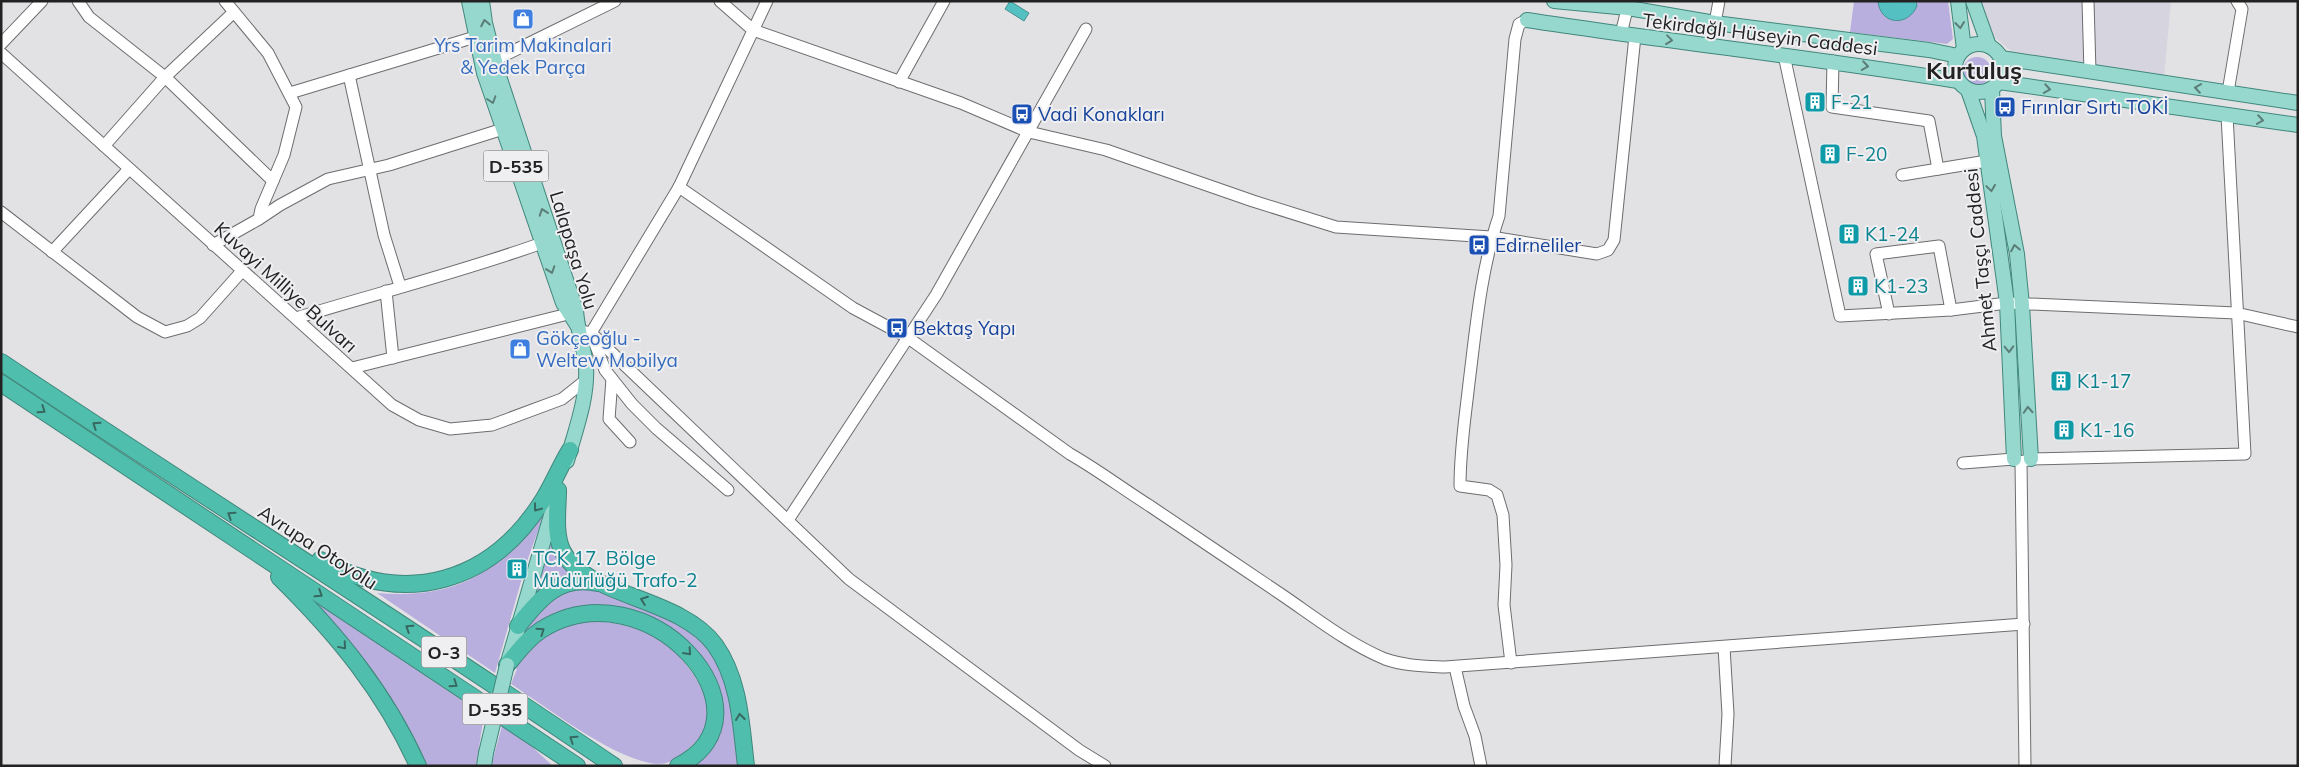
<svg xmlns="http://www.w3.org/2000/svg" width="2299" height="767" font-family="Mulish,sans-serif">
<rect width="100%" height="100%" fill="#e2e2e5"/>
<g fill="#d6d4df">
<path d="M 1981,1 L 2083,1 L 2083,64 L 2077,69 L 2011,51 L 1994,37 Z"/>
<path d="M 2094,1 L 2171,1 L 2164,77 L 2093,67 Z"/>
</g>
<g fill="#b8afdf">
<path d="M 1854,1 L 1948,1 L 1953,39 L 1947,44 L 1850,32 Z"/>
<circle cx="1977" cy="71" r="14"/>
<path d="M 547,506 L 526,564 L 513,559 L 509,573 L 522,578 L 495,673 L 377,593 C 458,600 502,571 547,506 Z"/>
<path d="M 553,535 L 576,573 L 535,598 Z"/>
<path d="M 590,587 L 689,625 L 725,670 L 741,766 L 693,766 C 718,746 725,728 718,697 C 711,667 694,639 666,626 C 656,621 644,619 633,615 C 595,603 563,602 531,631 L 526,628 L 530,619 L 563,589 Z"/>
<path d="M 320,605 L 484,715 L 476,766 L 424,766 L 318,609 Z"/>
<path d="M 593,620 C 615,623 635,626 655,637 C 679,650 709,688 708,716 C 708,731 697,741 687,750 C 675,761 666,766 650,763 C 608,755 548,708 511,684 L 517,669 L 515,667 L 535,641 L 562,626 Z"/>
<path d="M 502,726 L 528,743 L 553,766 L 491,766 Z"/>
</g>
<g fill="#54c0c1" stroke="#459192">
<path d="M 1010,1 L 1029,13 L 1024,21 L 1005,9 Z"/>
<path d="M 1916,1 L 1917,6 C 1908,27 1881,25 1878,2 Z"/>
</g>
<g fill="none" stroke-linecap="round" stroke-linejoin="round">
<g stroke="#6d6c6f" stroke-width="13">
<g id="minor">
<path d="M 78,1 L 89,17 L 165,77 L 273,181"/>
<path d="M 720,1 L 753,30 L 961,103 L 1029,132 L 1106,150 L 1253,201 L 1336,227 L 1491,237 L 1597,254 L 1608,250 L 1614,240 L 1635,36"/>
<path d="M 2088,1 L 2090,72"/>
<path d="M 1715,23 L 1719,1"/>
<path d="M 1621,34 L 1629,1"/>
<path d="M 1,44 L 42,1"/>
<path d="M 1,53 L 392,405 L 419,420 L 450,429 L 492,425 L 562,399 L 586,380"/>
<path d="M 1784,55 L 1840,316 L 1951,310 L 2007,303 L 2236,313 L 2298,327"/>
<path d="M 495,60 L 615,1"/>
<path d="M 1833,61 L 1832,107 L 1929,121 L 1938,169"/>
<path d="M 349,75 L 384,235 L 400,286"/>
<path d="M 899,82 L 944,1"/>
<path d="M 2228,92 L 2242,9 L 2237,1"/>
<path d="M 290,93 L 475,37"/>
<path d="M 104,146 L 165,77 L 234,12"/>
<path d="M 1902,175 L 1987,161"/>
<path d="M 679,187 L 853,308 L 907,337 L 1070,454 C 1098,470 1123,489 1150,506 C 1195,536 1240,567 1285,597 C 1317,619 1349,644 1385,659 C 1405,666 1425,666 1445,667 L 2024,624"/>
<path d="M 1,212 L 137,317 L 165,332 L 187,326 L 200,318 L 242,271"/>
<path d="M 259,219 L 280,205 L 328,179 L 389,165 L 503,129"/>
<path d="M 213,245 L 259,219 L 261,209 L 284,155 L 296,107 L 268,53 L 225,1"/>
<path d="M 52,252 L 129,169"/>
<path d="M 386,291 L 393,358"/>
<path d="M 1889,314 L 1876,254 L 1939,246 L 1951,310"/>
<path d="M 296,318 C 378,293 461,272 542,243"/>
<path d="M 578,330 L 591,333 L 849,579 L 1079,750 L 1105,766"/>
<path d="M 352,368 L 568,314"/>
<path d="M 612,379 L 609,419 L 630,442"/>
<path d="M 2021,462 L 2025,766"/>
<path d="M 1963,463 L 2014,459 L 2021,462 L 2031,459 L 2245,454 L 2227,115"/>
<path d="M 728,490 L 656,428 L 632,404 L 605,370 L 591,333 L 679,187 L 767,1"/>
<path d="M 788,520 L 936,295 L 1086,29"/>
<path d="M 1724,647 L 1728,714 L 1725,766"/>
<path d="M 1511,663 L 1504,605 L 1506,565 L 1503,515 L 1497,495 L 1489,490 L 1460,486 C 1460,449 1465,419 1469,383 C 1476,327 1481,269 1499,216 L 1515,39 L 1519,24 L 1527,20"/>
<path d="M 1455,667 L 1464,706 L 1475,736 L 1481,766"/>
</g>
</g>
<g stroke="#40877c" stroke-width="16">
<g id="major">
<path d="M 469,1 L 484,73 L 563,303 L 577,325"/>
<path d="M 482,1 L 485,23 L 498,73 L 576,310 C 577,329 584,347 586,367 C 588,398 575,431 567,461"/>
<path d="M 1554,1 L 1628,8 L 1715,23 L 1929,50 L 1958,56"/>
<path d="M 1958,1 L 1964,49"/>
<path d="M 1973,1 L 1989,46"/>
<path d="M 1527,20 C 1671,42 1815,58 1958,81"/>
<circle cx="1979" cy="68" r="24"/>
<path d="M 2001,58 L 2298,103"/>
<path d="M 1999,82 L 2298,125"/>
<path d="M 1992,89 L 1994,136 L 2017,254 L 2022,305 L 2031,459"/>
<path d="M 1968,90 L 1984,136 L 2007,303 L 2014,459"/>
<path d="M 508,662 L 554,505"/>
<path d="M 484,766 L 486,753"/>
</g>
</g>
<g stroke="#40877c" stroke-width="18">
<g id="highway">
<path d="M 1,362 C 205,498 412,628 614,766"/>
<path d="M 1,383 L 577,766"/>
<path d="M 558,490 C 558,509 554,532 562,550 C 584,597 679,596 715,645 C 740,680 741,725 746,766"/>
<path d="M 320,560 C 406,607 491,583 543,500 C 553,484 560,466 570,450"/>
<path d="M 279,577 C 336,633 385,692 418,766"/>
<path d="M 518,626 C 539,599 560,574 598,583"/>
<path d="M 507,665 C 517,653 527,639 541,630 C 647,563 782,714 678,766"/>
</g>
</g>
<use href="#minor" stroke="#fff" stroke-width="11"/>
<use href="#major" stroke="#96d8cd" stroke-width="14"/>
<use href="#highway" stroke="#50beac" stroke-width="16"/>
<g stroke="#40877c" stroke-width="16" stroke-linecap="butt">
<path id="major-bridge" d="M 486,753 L 507,665"/>
</g>
<use href="#major-bridge" stroke="#96d8cd" stroke-width="14"/>
</g>
<defs><path id="oneway-chevron" d="M-2-3.5L2.5 0L-2 3.5" fill="none" stroke-width="1.6" stroke-linecap="round" stroke-linejoin="round" transform="scale(1.25)"/></defs>
<g stroke="#5c7d78">
<use href="#oneway-chevron" transform="translate(485 23) rotate(-101)"/>
<use href="#oneway-chevron" transform="translate(1960 25) rotate(83)"/>
<use href="#oneway-chevron" transform="translate(1669 40) rotate(7)"/>
<use href="#oneway-chevron" transform="translate(1865 66) rotate(9)"/>
<use href="#oneway-chevron" transform="translate(2198 88) rotate(-172)"/>
<use href="#oneway-chevron" transform="translate(2047 89) rotate(9)"/>
<use href="#oneway-chevron" transform="translate(492 100) rotate(72)"/>
<use href="#oneway-chevron" transform="translate(2260 120) rotate(8)"/>
<use href="#oneway-chevron" transform="translate(1991 188) rotate(82)"/>
<use href="#oneway-chevron" transform="translate(543 212) rotate(-109)"/>
<use href="#oneway-chevron" transform="translate(2015 248) rotate(-101)"/>
<use href="#oneway-chevron" transform="translate(551 270) rotate(71)"/>
<use href="#oneway-chevron" transform="translate(2009 349) rotate(88)"/>
<use href="#oneway-chevron" transform="translate(2028 410) rotate(-93)"/>
</g>
<g stroke="#376861">
<use href="#oneway-chevron" transform="translate(42 410) rotate(34)"/>
<use href="#oneway-chevron" transform="translate(96 425) rotate(-146)"/>
<use href="#oneway-chevron" transform="translate(537 508) rotate(127)"/>
<use href="#oneway-chevron" transform="translate(231 515) rotate(-147)"/>
<use href="#oneway-chevron" transform="translate(319 594) rotate(33)"/>
<use href="#oneway-chevron" transform="translate(644 600) rotate(-159)"/>
<use href="#oneway-chevron" transform="translate(409 628) rotate(-147)"/>
<use href="#oneway-chevron" transform="translate(541 631) rotate(-35)"/>
<use href="#oneway-chevron" transform="translate(343 646) rotate(50)"/>
<use href="#oneway-chevron" transform="translate(688 652) rotate(48)"/>
<use href="#oneway-chevron" transform="translate(454 684) rotate(34)"/>
<use href="#oneway-chevron" transform="translate(740 717) rotate(-97)"/>
<use href="#oneway-chevron" transform="translate(573 739) rotate(-146)"/>
</g>
<defs>
<g id="shop-square" transform="scale(1.125)"><rect x="-9" y="-9" width="18" height="18" rx="4" fill="#3f7fe0" stroke="#efeff2"/><path d="M-5-2.5h2.3a2.7 3.5 0 0 1 5.4 0H5L5.5 6h-11ZM-1.5-2.5h3a1.5 2.3 0 0 0-3 0Z" fill="#fff"/></g>
<g id="building-square" transform="scale(1.125)"><rect x="-9" y="-9" width="18" height="18" rx="4" fill="#0f9aa8" stroke="#efeff2"/><path d="M-4-6H4V6H1V3H-1V6H-4ZM-2.5-4.3h1.7v1.8h-1.7ZM.8-4.3h1.7v1.8H.8ZM-2.5-1h1.7V.8h-1.7ZM.8-1h1.7V.8H.8Z" fill="#fff"/></g>
<g id="bus-square" transform="scale(1.125)"><rect x="-9" y="-9" width="18" height="18" rx="4" fill="#1a4fb4" stroke="#efeff2"/><path d="M-5-6H5V4H4V6H2V4H-2V6H-4V4H-5ZM-3.5-4V0h7V-4ZM-3.5 1.2v1.5H-2V1.2ZM2 1.2v1.5H3.5V1.2Z" fill="#fff"/></g>
</defs>
<g fill-rule="evenodd">
<use href="#shop-square" x="523" y="19"/>
<use href="#building-square" x="1815" y="102"/>
<use href="#bus-square" x="2005" y="107"/>
<use href="#bus-square" x="1022" y="114"/>
<use href="#building-square" x="1830" y="154"/>
<use href="#building-square" x="1849" y="234"/>
<use href="#bus-square" x="1479" y="245"/>
<use href="#building-square" x="1858" y="286"/>
<use href="#bus-square" x="897" y="328"/>
<use href="#shop-square" x="520" y="349"/>
<use href="#building-square" x="2061" y="381"/>
<use href="#building-square" x="2064" y="430"/>
<use href="#building-square" x="517" y="569"/>
</g>
<g text-anchor="middle" dominant-baseline="central" stroke-width="4" stroke-linejoin="round" paint-order="stroke">
<g fill="#efeff2" stroke="#606061" stroke-width="1">
<rect x="483.5" y="150.5" width="65" height="31" rx="4"/>
<rect x="421.5" y="636.5" width="45" height="31" rx="4"/>
<rect x="462.5" y="693.5" width="65" height="31" rx="4"/>
</g>
<g font-size="18" font-weight="bold" fill="#222223">
<text x="516" y="166">D-535</text>
<text x="444" y="652">O-3</text>
<text x="495" y="709">D-535</text>
</g>
<g font-size="19" fill="#222223" stroke="#efeff2">
<text transform="translate(1760 34) rotate(7)">Tekirdağlı Hüseyin Caddesi</text>
<text transform="translate(574 250) rotate(73)">Lalapaşa Yolu</text>
<text transform="translate(1980 260) rotate(-96)">Ahmet Taşçı Caddesi</text>
<text transform="translate(286 287) rotate(42)">Kuvayi Milliye Bulvarı</text>
<text transform="translate(318 547) rotate(33)">Avrupa Otoyolu</text>
</g>
<g font-size="19" fill="#366cbe" stroke="#efeff2">
<text x="523" y="45">Yrs Tarim Makinalari<tspan x="523" dy="22">&amp; Yedek Parça</tspan></text>
<text x="536" y="338" text-anchor="start">Gökçeoğlu -<tspan x="536" dy="22">Weltew Mobilya</tspan></text>
</g>
<g font-size="19" fill="#0d838f" stroke="#efeff2" text-anchor="start">
<text x="1831" y="102">F-21</text>
<text x="1846" y="154">F-20</text>
<text x="1865" y="234">K1-24</text>
<text x="1874" y="286">K1-23</text>
<text x="2077" y="381">K1-17</text>
<text x="2080" y="430">K1-16</text>
<text x="533" y="558">TCK 17. Bölge<tspan x="533" dy="22">Müdürlüğü Trafo-2</tspan></text>
</g>
<g font-size="19" fill="#164399" stroke="#efeff2" text-anchor="start">
<text x="2021" y="107">Fırınlar Sırtı TOKİ</text>
<text x="1038" y="114">Vadi Konakları</text>
<text x="1495" y="245">Edirneliler</text>
<text x="913" y="328">Bektaş Yapı</text>
</g>
<g font-size="24" font-weight="bold" fill="#222223" stroke="#efeff2">
<text x="1974" y="70">Kurtuluş</text>
</g>
</g>
<rect width="2299" height="767" fill="none" stroke="#222223" stroke-width="5"/>
</svg>
